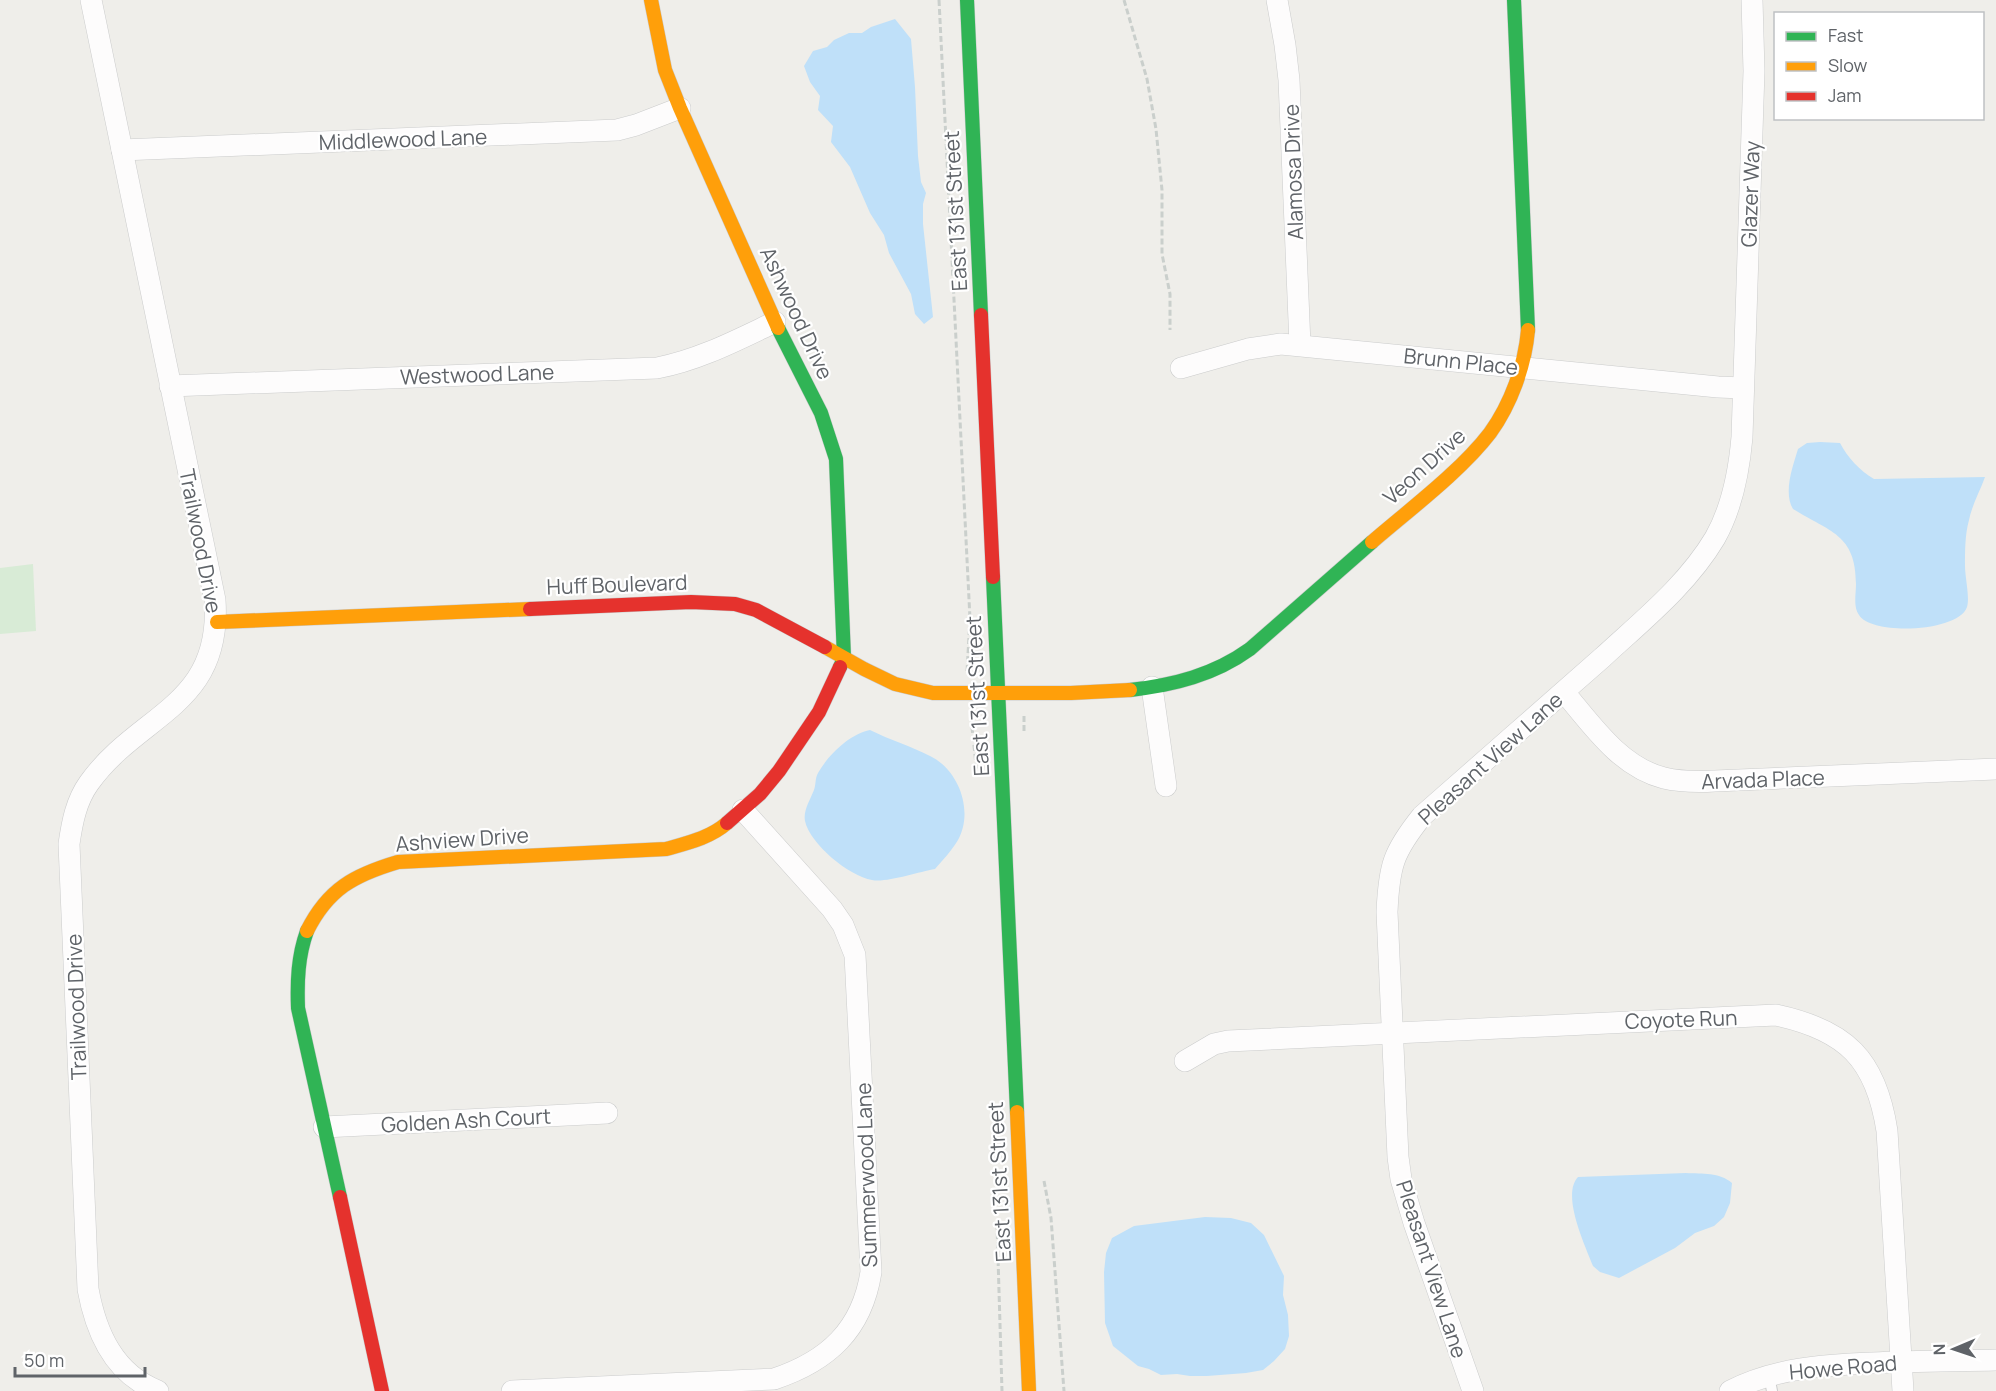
<svg xmlns="http://www.w3.org/2000/svg" width="1996" height="1391" font-family="Manrope,sans-serif">
<rect width="100%" height="100%" fill="#efeeea"/>
<path fill="#d8ebd6" d="M 33,564 L 36,631 L 0,634 L 0,568 Z"/>
<g fill="#bfe0f9">
<path d="M 895,19 L 911,39 L 915,87 L 918,156 L 921,182 L 926,193 L 923,204 L 923,224 L 933,317 L 924,324 L 915,314 L 911,294 L 889,253 L 884,235 L 870,213 L 850,167 L 831,142 L 833,126 L 818,110 L 820,96 L 810,82 L 804,66 L 813,51 L 827,47 L 834,40 L 849,33 L 862,33 L 871,27 Z"/>
<path d="M 1820,442 L 1840,443 C 1848,458 1859,470 1874,479 L 1985,477 C 1980,491 1972,505 1969,520 C 1965,534 1965,551 1965,566 C 1965,577 1970,598 1967,607 C 1959,632 1872,636 1859,615 C 1853,607 1856,594 1856,584 C 1856,534 1830,532 1793,509 C 1783,492 1793,466 1798,449 L 1807,443 Z"/>
<path d="M 870,730 C 890,740 911,746 930,756 C 959,770 974,811 958,840 C 952,850 943,860 935,869 C 918,872 886,883 872,880 C 849,876 810,844 805,821 C 803,811 810,800 814,790 C 816,785 815,778 818,773 C 829,754 850,734 870,730 Z"/>
<path d="M 1686,1173 C 1703,1174 1719,1172 1732,1183 L 1730,1203 L 1724,1217 L 1714,1226 L 1695,1233 L 1675,1248 L 1619,1278 L 1600,1272 L 1593,1266 C 1585,1245 1561,1195 1578,1177 Z"/>
<path d="M 1205,1217 L 1231,1218 L 1251,1223 L 1264,1235 L 1284,1276 L 1283,1295 L 1288,1315 L 1289,1336 L 1285,1349 L 1274,1361 L 1263,1370 L 1246,1373 L 1207,1376 L 1190,1376 L 1177,1374 L 1161,1375 L 1149,1369 L 1138,1366 L 1113,1346 L 1105,1323 L 1104,1272 L 1106,1253 L 1112,1238 L 1134,1226 Z"/>
</g>
<g fill="none" stroke-linecap="round" stroke-linejoin="round">
<g stroke="#cbcccc" stroke-width="12">
<path id="lane" d="M 1769,1376 L 1772,1391"/>
</g>
<g stroke="#cbcccc" stroke-width="22">
<g id="street">
<path d="M 91,0 L 215,600 C 222,707 139,713 89,783 C 76,801 72,823 69,844 L 88,1289 C 96,1333 114,1374 158,1391"/>
<path d="M 1277,0 L 1285,45 L 1289,80 L 1300,345"/>
<path d="M 122,150 L 617,130 L 636,125 L 680,108"/>
<path d="M 1181,368 L 1248,349 L 1281,344 L 1718,387 L 1743,388"/>
<path d="M 170,386 L 657,368 C 699,360 737,340 775,322"/>
<path d="M 1152,687 L 1166,786"/>
<path d="M 1564,692 C 1592,725 1620,767 1664,778 C 1681,782 1698,782 1715,781 L 1996,769"/>
<path d="M 1185,1061 L 1214,1044 L 1228,1041 L 1776,1015 C 1846,1030 1876,1059 1887,1131 L 1903,1391"/>
<path d="M 324,1127 L 607,1113"/>
<path d="M 512,1391 L 774,1379 C 828,1361 862,1330 871,1272 L 855,955 L 843,925 L 832,909 L 743,810"/>
<path d="M 1473,1391 L 1414,1223 L 1401,1179 L 1398,1157 L 1387,912 C 1389,866 1393,852 1422,816 C 1482,763 1543,710 1603,657 C 1643,620 1687,585 1715,538 C 1732,508 1739,472 1742,437 L 1754,71 L 1752,0"/>
<path d="M 1730,1391 C 1775,1368 1823,1365 1872,1363 C 1914,1361 1955,1361 1996,1360"/>
</g>
</g>
<g stroke="#cacacb" stroke-width="15">
<g id="fast">
<path d="M 967,0 L 981,315"/>
<path d="M 1514,0 L 1528,330"/>
<path d="M 778,328 L 821,413 L 836,459 L 844,658 L 840,667"/>
<path d="M 993,577 L 1017,1112"/>
<path d="M 1130,690 C 1174,685 1214,675 1250,649 L 1372,542"/>
<path d="M 307,931 C 298,956 297,981 298,1008 L 340,1197"/>
</g>
</g>
<g stroke="#cacacb" stroke-width="15">
<g id="slow">
<path d="M 651,0 L 665,70 L 680,108 L 778,328"/>
<path d="M 1372,542 C 1409,510 1461,471 1490,433 C 1511,404 1525,365 1528,330"/>
<path d="M 217,622 L 530,609"/>
<path d="M 825,647 L 864,669 L 895,684 L 933,693 L 1071,693 L 1130,690"/>
<path d="M 307,931 C 328,889 354,875 398,862 L 666,849 C 687,843 710,838 727,823"/>
<path d="M 1017,1112 L 1029,1391"/>
</g>
</g>
<g stroke="#cacacb" stroke-width="15">
<g id="jam">
<path d="M 981,315 L 993,577"/>
<path d="M 530,609 L 691,602 L 735,604 L 756,610 L 825,647"/>
<path d="M 727,823 L 760,794 L 779,771 L 819,712 L 840,667"/>
<path d="M 340,1197 L 382,1391"/>
</g>
</g>
<g stroke="#cacfcc" stroke-width="3" stroke-dasharray="6 3" stroke-linecap="butt">
<path d="M 939,0 L 970,619 L 967,672"/>
<path d="M 1124,0 L 1147,79 L 1156,129 L 1162,190 L 1162,254 L 1170,294 L 1170,330"/>
<path d="M 1024,716 L 1024,734"/>
<path d="M 971,718 L 977,774"/>
<path d="M 1044,1181 L 1051,1218 L 1064,1391"/>
<path d="M 997,1224 L 1002,1391"/>
</g>
<use href="#lane" stroke="#fdfcfc" stroke-width="10"/>
<use href="#street" stroke="#fdfcfc" stroke-width="21"/>
<use href="#fast" stroke="#30b455" stroke-width="14"/>
<use href="#slow" stroke="#ff9f0a" stroke-width="14"/>
<use href="#jam" stroke="#e5322d" stroke-width="14"/>
</g>
<g text-anchor="middle" dominant-baseline="central" stroke-width="4.5" stroke-linejoin="round" paint-order="stroke">
<g font-size="21" fill="#5f6368" stroke="#fff">
<text transform="translate(403 139) rotate(-2)">Middlewood Lane</text>
<text transform="translate(1293 172) rotate(-92)">Alamosa Drive</text>
<text transform="translate(1750 194) rotate(-88)">Glazer Way</text>
<text transform="translate(955 211) rotate(-93)">East 131st Street</text>
<text transform="translate(797 313) rotate(65)">Ashwood Drive</text>
<text transform="translate(1461 361) rotate(6)">Brunn Place</text>
<text transform="translate(477 374) rotate(-2)">Westwood Lane</text>
<text transform="translate(1424 466) rotate(-42)">Veon Drive</text>
<text transform="translate(201 541) rotate(79)">Trailwood Drive</text>
<text transform="translate(617 584) rotate(-2)">Huff Boulevard</text>
<text transform="translate(977 696) rotate(-93)">East 131st Street</text>
<text transform="translate(1490 758) rotate(-42)">Pleasant View Lane</text>
<text transform="translate(1763 779) rotate(-2)">Arvada Place</text>
<text transform="translate(462 839) rotate(-4)">Ashview Drive</text>
<text transform="translate(76 1007) rotate(-92)">Trailwood Drive</text>
<text transform="translate(1681 1019) rotate(-2)">Coyote Run</text>
<text transform="translate(466 1120) rotate(-3)">Golden Ash Court</text>
<text transform="translate(866 1175) rotate(-92)">Summerwood Lane</text>
<text transform="translate(999 1182) rotate(-93)">East 131st Street</text>
<text transform="translate(1432 1269) rotate(72)">Pleasant View Lane</text>
<text transform="translate(1843 1367) rotate(-5)">Howe Road</text>
</g>
</g>
<rect x="1774" y="12" width="210" height="108" fill="#ffffff" stroke="#bfc1c3" stroke-width="1.5"/>
<rect x="1786" y="32" width="30" height="9" fill="#30b455" stroke="#bfc1c3" stroke-width="1.5"/>
<text x="1828" y="42" font-size="18" fill="#5f6368">Fast</text>
<rect x="1786" y="62" width="30" height="9" fill="#ff9f0a" stroke="#bfc1c3" stroke-width="1.5"/>
<text x="1828" y="72" font-size="18" fill="#5f6368">Slow</text>
<rect x="1786" y="92" width="30" height="9" fill="#e5322d" stroke="#bfc1c3" stroke-width="1.5"/>
<text x="1828" y="102" font-size="18" fill="#5f6368">Jam</text>
<g transform="translate(1954 1349) rotate(268)" stroke="#ffffff" stroke-width="4.5" paint-order="stroke">
<path d="M0-4.5L10 22L0 15L-10 22Z" fill="#5f6368"/>
<text y="-9" font-size="16" font-weight="bold" text-anchor="middle" fill="#5f6368">N</text>
</g>
<path d="M15 1367v9h130v-9" fill="none" stroke="#5f6368" stroke-width="3"/>
<text x="24" y="1367" font-size="18" fill="#5f6368" stroke="#ffffff" stroke-width="4.5" paint-order="stroke">50 m</text>
</svg>
